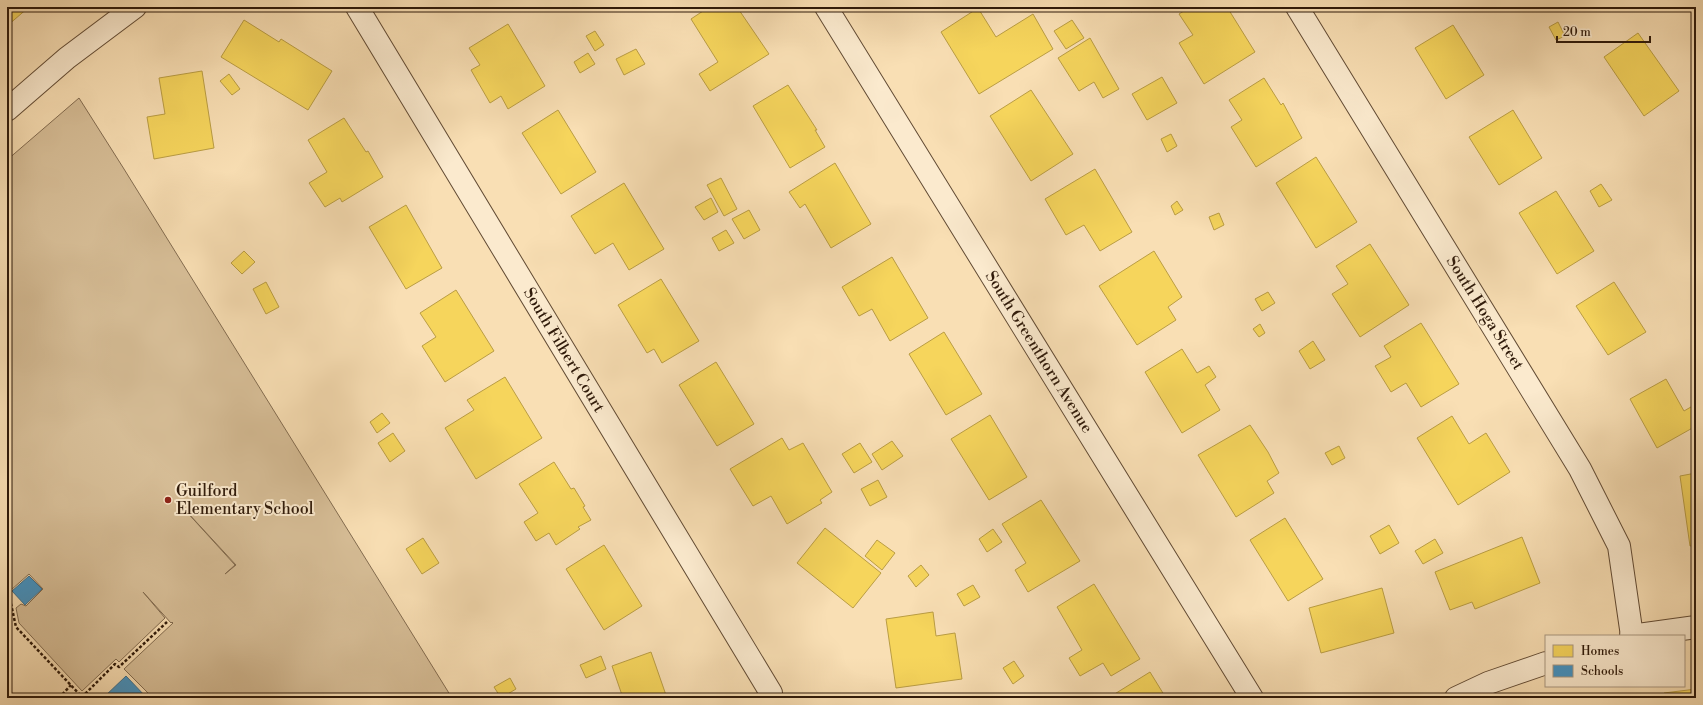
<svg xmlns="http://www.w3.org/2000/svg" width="1703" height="705" font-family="'Libre Bodoni',serif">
<rect width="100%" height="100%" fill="#f9dfb4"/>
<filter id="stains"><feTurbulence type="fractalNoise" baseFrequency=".005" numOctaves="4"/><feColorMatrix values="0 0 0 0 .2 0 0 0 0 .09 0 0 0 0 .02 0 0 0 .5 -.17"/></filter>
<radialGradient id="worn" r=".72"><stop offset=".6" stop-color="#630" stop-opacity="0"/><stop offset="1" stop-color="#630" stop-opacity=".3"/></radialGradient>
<path fill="#d7be97" stroke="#836c50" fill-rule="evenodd" d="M 79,98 L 124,169 L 452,698 L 153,698 L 124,669 L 173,623 L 172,622 L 171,623 L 143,592 L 165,618 L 119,662 L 116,659 L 82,691 L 19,623 L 16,608 L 21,604 L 26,606 L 43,589 L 29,574 L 11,590 L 7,585 L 7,160 ZM 175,499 L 236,565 L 225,574 L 235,565 Z"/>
<g fill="#f6d55c" stroke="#ba9d43">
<path d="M 7,7 L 29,7 L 7,26 Z"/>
<path d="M 709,7 L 737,7 L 769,54 L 710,91 L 699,74 L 718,62 L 691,19 Z"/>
<path d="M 1129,7 L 1139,7 L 1131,12 Z"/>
<path d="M 1190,7 L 1227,7 L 1255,52 L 1204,84 L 1179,43 L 1193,35 L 1179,14 Z"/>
<path d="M 1390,7 L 1398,7 L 1392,11 Z"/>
<path d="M 978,8 L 996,37 L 1033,14 L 1053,49 L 979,94 L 941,32 Z"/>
<path d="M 244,20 L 279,42 L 281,39 L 332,71 L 308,110 L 221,57 Z"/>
<path d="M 1072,20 L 1084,38 L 1066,49 L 1054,31 Z"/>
<path d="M 1558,22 L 1565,36 L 1556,40 L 1549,27 Z"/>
<path d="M 508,24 L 545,86 L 508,109 L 501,96 L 490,103 L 471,70 L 480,65 L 469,48 Z"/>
<path d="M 1453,25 L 1484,75 L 1446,99 L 1415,48 Z"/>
<path d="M 595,31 L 604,45 L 595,51 L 586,36 Z"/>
<path d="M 1638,33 L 1679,91 L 1644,116 L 1604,57 Z"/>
<path d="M 1090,38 L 1119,89 L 1103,98 L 1094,82 L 1079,91 L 1058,58 Z"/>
<path d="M 636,49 L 645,64 L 624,75 L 616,59 Z"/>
<path d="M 588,53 L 595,64 L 580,73 L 574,62 Z"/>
<path d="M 202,71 L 214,148 L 154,159 L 147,117 L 165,114 L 159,78 Z"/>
<path d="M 229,74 L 240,89 L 232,95 L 220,81 Z"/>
<path d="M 1162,77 L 1177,103 L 1147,120 L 1132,94 Z"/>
<path d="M 1264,78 L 1281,105 L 1283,103 L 1302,138 L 1256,167 L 1231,127 L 1242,120 L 1229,100 Z"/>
<path d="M 788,85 L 817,130 L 815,130 L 825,147 L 790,168 L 753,106 Z"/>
<path d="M 1031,90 L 1073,154 L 1031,181 L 990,116 Z"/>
<path d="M 558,110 L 596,172 L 561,194 L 522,133 Z"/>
<path d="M 1513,110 L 1542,158 L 1499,185 L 1469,137 Z"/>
<path d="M 344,118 L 366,152 L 368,151 L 383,177 L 342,202 L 340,198 L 325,207 L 309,183 L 327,172 L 308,140 Z"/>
<path d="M 1171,134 L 1177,146 L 1167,152 L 1161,139 Z"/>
<path d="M 1316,157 L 1357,222 L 1316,248 L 1276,183 Z"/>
<path d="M 835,163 L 871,224 L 831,248 L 805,204 L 800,208 L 789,192 Z"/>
<path d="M 1095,169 L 1132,232 L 1100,251 L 1084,225 L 1066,235 L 1045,199 Z"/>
<path d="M 721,178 L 737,209 L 724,216 L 707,185 Z"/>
<path d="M 624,183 L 664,249 L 629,270 L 613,243 L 595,254 L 571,216 Z"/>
<path d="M 1601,184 L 1612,200 L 1599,207 L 1590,191 Z"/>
<path d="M 1556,191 L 1594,251 L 1557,274 L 1519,213 Z"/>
<path d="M 711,198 L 718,212 L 704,220 L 695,207 Z"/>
<path d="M 1177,201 L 1183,210 L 1175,215 L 1171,206 Z"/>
<path d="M 406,205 L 442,268 L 406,289 L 369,227 Z"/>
<path d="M 749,210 L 760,230 L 744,239 L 732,219 Z"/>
<path d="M 1219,213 L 1224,225 L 1214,230 L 1209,217 Z"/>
<path d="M 726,230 L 734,243 L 719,251 L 712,238 Z"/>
<path d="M 1370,244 L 1409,305 L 1360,337 L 1332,294 L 1348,284 L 1336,266 Z"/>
<path d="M 244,251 L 255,262 L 242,274 L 231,263 Z"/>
<path d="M 1154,251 L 1182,297 L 1168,307 L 1176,320 L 1137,345 L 1099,286 Z"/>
<path d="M 892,257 L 928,318 L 890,341 L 872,309 L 859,316 L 842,287 Z"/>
<path d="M 661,279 L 699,341 L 662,363 L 654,349 L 647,353 L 618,305 Z"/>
<path d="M 266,282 L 279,307 L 266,314 L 253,289 Z"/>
<path d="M 1614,282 L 1646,332 L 1608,355 L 1576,306 Z"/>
<path d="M 456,290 L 494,351 L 445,382 L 422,346 L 436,337 L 420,313 Z"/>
<path d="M 1268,292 L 1275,303 L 1262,311 L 1255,299 Z"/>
<path d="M 1421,323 L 1459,384 L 1421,407 L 1406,383 L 1391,392 L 1375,366 L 1391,357 L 1384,346 Z"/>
<path d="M 1260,324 L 1265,333 L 1259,337 L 1253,329 Z"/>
<path d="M 944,332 L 982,394 L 946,415 L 909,354 Z"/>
<path d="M 1313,341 L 1325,360 L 1310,369 L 1299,351 Z"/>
<path d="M 1182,349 L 1197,373 L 1209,366 L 1216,377 L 1205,385 L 1220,410 L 1182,433 L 1145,372 Z"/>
<path d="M 716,362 L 754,424 L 717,446 L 679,385 Z"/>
<path d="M 505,377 L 542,438 L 476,479 L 445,428 L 474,410 L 467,400 Z"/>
<path d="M 1666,379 L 1684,411 L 1696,404 L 1696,426 L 1657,448 L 1630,399 Z"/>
<path d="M 382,413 L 390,423 L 377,433 L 370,422 Z"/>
<path d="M 990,415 L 1027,477 L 989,500 L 951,439 Z"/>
<path d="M 1452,416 L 1469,444 L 1486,433 L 1510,472 L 1458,505 L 1417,438 Z"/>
<path d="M 1250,425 L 1268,452 L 1279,473 L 1267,481 L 1274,493 L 1236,517 L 1198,455 Z"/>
<path d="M 393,433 L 405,451 L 390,462 L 378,443 Z"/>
<path d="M 782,438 L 789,450 L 803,443 L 832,492 L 820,500 L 822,503 L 787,524 L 771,496 L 753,506 L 730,469 Z"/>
<path d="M 892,441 L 903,456 L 882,470 L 872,454 Z"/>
<path d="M 860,443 L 872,462 L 854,473 L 842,454 Z"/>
<path d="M 1339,446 L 1345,458 L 1332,465 L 1325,453 Z"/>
<path d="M 554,462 L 571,489 L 574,488 L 585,506 L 583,507 L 591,520 L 578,527 L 580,529 L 556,545 L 549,533 L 536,541 L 524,522 L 538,513 L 519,484 Z"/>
<path d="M 1696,473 L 1696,545 L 1690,546 L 1680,476 Z"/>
<path d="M 878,480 L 887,497 L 870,506 L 861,489 Z"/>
<path d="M 1041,500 L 1080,561 L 1028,592 L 1015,570 L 1026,563 L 1002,524 Z"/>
<path d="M 1285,518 L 1323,579 L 1288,601 L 1250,540 Z"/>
<path d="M 1389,525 L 1399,543 L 1380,554 L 1370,536 Z"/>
<path d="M 825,528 L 881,573 L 853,608 L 797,563 Z"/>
<path d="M 993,529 L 1002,542 L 987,552 L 979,539 Z"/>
<path d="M 1522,537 L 1540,583 L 1475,609 L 1472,602 L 1450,610 L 1435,572 Z"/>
<path d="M 423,538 L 439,563 L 422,574 L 406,549 Z"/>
<path d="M 1435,539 L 1443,553 L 1423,564 L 1415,551 Z"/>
<path d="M 877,540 L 895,553 L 882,570 L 865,556 Z"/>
<path d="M 604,545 L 642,606 L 604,630 L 566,569 Z"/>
<path d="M 921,565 L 929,575 L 916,587 L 908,576 Z"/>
<path d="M 1094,584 L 1140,659 L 1111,676 L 1103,663 L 1080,676 L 1069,658 L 1082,650 L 1057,607 Z"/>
<path d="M 973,585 L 980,597 L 964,606 L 957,594 Z"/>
<path d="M 1382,588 L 1394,633 L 1321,653 L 1309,608 Z"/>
<path d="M 933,612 L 936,636 L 955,633 L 962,679 L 896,688 L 886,619 Z"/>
<path d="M 651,652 L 667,698 L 623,698 L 612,666 Z"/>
<path d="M 601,656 L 606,669 L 586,678 L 580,665 Z"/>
<path d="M 1014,661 L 1024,676 L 1013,684 L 1003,668 Z"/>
<path d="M 1150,672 L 1166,698 L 1115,698 L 1113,695 Z"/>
<path d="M 510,678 L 516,689 L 501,698 L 494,687 Z"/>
<path d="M 1696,689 L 1696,698 L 1665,698 L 1664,693 Z"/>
</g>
<g fill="#4393c3" stroke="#3d6f8c">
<path d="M 29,576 L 42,589 L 25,605 L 12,591 Z"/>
<path d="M 126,676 L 147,698 L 103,698 Z"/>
</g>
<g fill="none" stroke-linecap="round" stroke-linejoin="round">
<g stroke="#624b34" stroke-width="24">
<g id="minor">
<path d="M 357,7 L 771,693"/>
<path d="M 826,7 L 1252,698"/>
<path d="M 1297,7 L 1580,469 L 1619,546 L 1632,636"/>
<path d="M 7,110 L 67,58 L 135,7"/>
<path d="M 1631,636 L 1696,627"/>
<path d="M 1456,698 L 1488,683 L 1546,663"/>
</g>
</g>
<g stroke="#2f1a0a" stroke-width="2.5" stroke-dasharray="3 2" stroke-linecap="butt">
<path d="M 7,608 L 11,604 L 16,627 L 82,697 L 115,664 L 119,667 L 167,622"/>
<path d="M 59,698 L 71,685"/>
</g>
<use href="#minor" stroke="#fbeace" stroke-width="22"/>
</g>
<circle fill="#8f2418" stroke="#fbeace" stroke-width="1.5" cx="168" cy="500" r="4"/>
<g text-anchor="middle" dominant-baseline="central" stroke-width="4" stroke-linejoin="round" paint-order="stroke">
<g font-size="16" fill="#2f1a0a" stroke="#fbeace">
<text transform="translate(1485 313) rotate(58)">South Hoga Street</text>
<text transform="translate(564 350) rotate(59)">South Filbert Court</text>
<text transform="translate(1039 352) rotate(58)">South Greenthorn Avenue</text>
</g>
<g font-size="16" fill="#2f1a0a" stroke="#fbeace" text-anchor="start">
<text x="176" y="491">Guilford<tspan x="176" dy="18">Elementary School</tspan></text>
</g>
</g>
<rect width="1703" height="705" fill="none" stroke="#f9dfb4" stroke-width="24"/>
<rect x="8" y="8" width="1687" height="689" fill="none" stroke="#2f1a0a" stroke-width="2"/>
<rect x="12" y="12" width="1679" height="681" fill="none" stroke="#2f1a0a"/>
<rect x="1545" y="635" width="140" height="52" fill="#fbeace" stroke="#a99780"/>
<rect x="1553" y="645" width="20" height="12" fill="#f6d55c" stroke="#a99780"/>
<text x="1581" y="655" font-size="12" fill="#2f1a0a">Homes</text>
<rect x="1553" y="665" width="20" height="12" fill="#4393c3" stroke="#a99780"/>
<text x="1581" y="675" font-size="12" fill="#2f1a0a">Schools</text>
<path d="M1557 36v6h93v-6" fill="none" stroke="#2f1a0a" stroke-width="2"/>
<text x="1563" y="36" font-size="12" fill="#2f1a0a" stroke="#fbeace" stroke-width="3" paint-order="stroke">20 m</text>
<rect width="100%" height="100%" filter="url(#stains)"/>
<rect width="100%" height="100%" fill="url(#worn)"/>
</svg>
